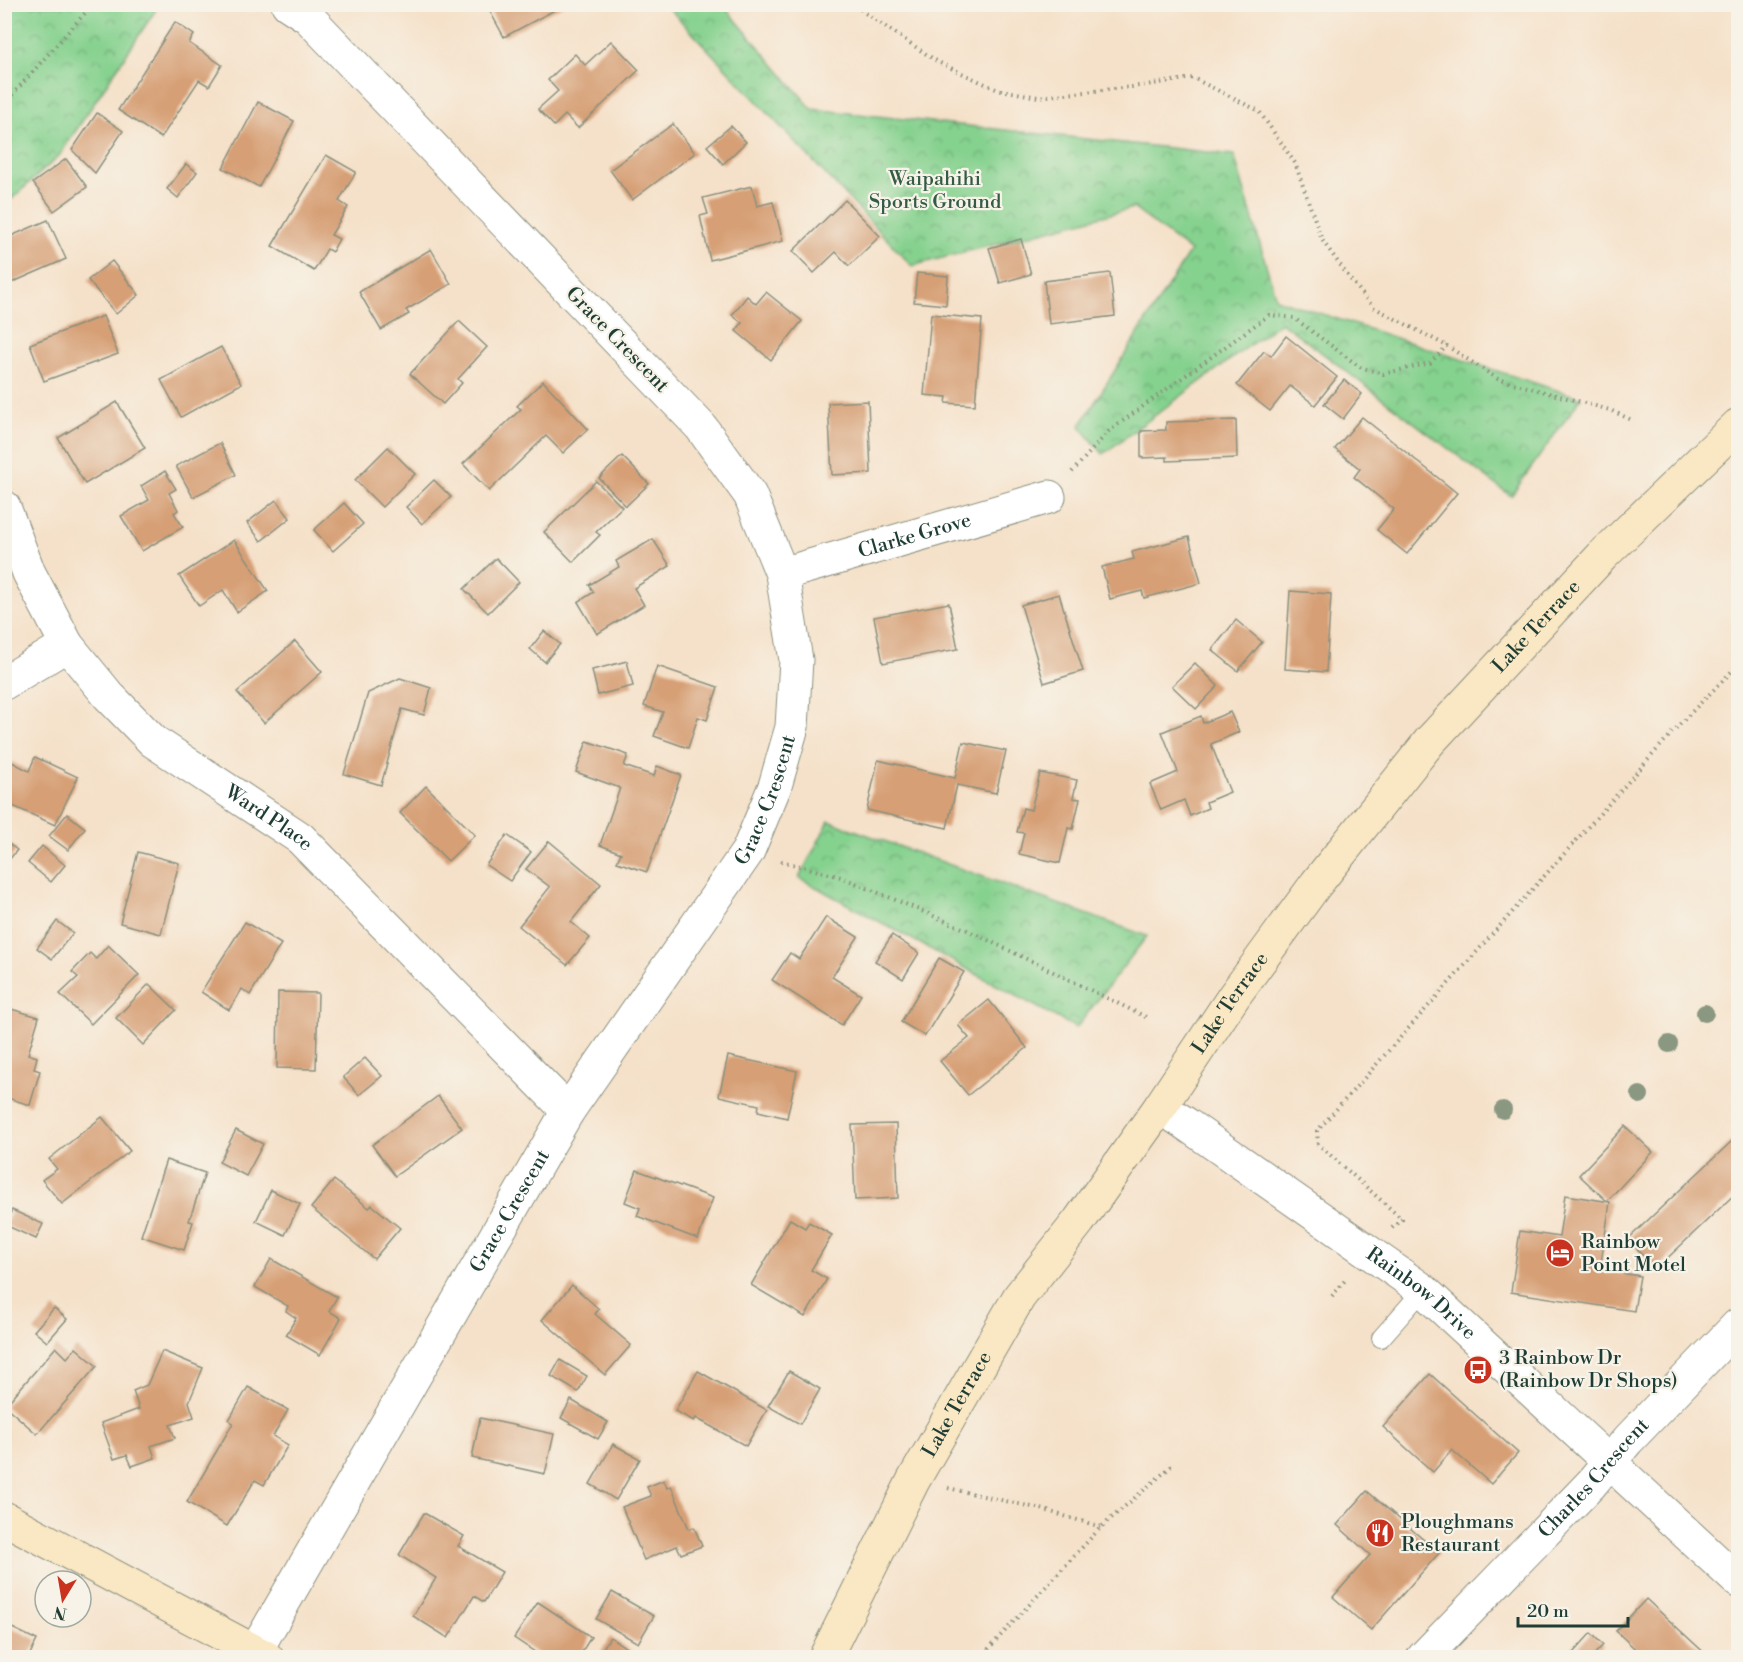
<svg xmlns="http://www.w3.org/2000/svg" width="1743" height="1662" font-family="'Libre Bodoni',serif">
<defs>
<pattern id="park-crowns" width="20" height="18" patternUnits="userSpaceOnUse" patternTransform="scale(1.5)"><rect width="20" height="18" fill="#85d18e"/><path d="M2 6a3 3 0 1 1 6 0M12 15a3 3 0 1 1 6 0" fill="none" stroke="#6cab75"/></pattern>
</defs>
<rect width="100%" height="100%" fill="#f7f3e8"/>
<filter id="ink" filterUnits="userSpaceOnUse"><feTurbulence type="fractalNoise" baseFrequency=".0167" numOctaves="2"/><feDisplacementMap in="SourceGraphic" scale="12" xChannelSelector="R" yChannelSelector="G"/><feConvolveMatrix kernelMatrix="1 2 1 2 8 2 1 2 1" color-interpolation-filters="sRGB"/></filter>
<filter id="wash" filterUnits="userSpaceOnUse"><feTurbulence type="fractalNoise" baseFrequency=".008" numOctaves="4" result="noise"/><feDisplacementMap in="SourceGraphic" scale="24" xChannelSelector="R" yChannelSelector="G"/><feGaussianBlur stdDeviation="1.35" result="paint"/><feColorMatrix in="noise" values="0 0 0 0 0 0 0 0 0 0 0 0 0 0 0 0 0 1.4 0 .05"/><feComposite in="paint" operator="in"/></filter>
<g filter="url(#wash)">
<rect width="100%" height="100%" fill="#f5e1c9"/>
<g fill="url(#park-crowns)" stroke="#528761" stroke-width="1.5">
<path d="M 10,5 L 159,5 L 59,156 L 5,205 L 4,15 Z"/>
<path d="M 666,5 L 723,5 L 812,109 L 1234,155 L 1276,299 L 1581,398 L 1511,496 L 1281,322 L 1103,454 L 1080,426 L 1190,251 L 1133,208 L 912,266 Z"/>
<path d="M 829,821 L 1147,936 L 1076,1028 L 799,878 Z"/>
</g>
<g id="blocks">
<g fill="#d69f75">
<path d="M 486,4 L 566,4 L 504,37 Z"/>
<path d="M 175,22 L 194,35 L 189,43 L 222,65 L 209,86 L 199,80 L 161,138 L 118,110 Z"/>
<path d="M 611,41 L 639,70 L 578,128 L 565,115 L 554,126 L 538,109 L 558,91 L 548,80 L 575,54 L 585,65 Z"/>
<path d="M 258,102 L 294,121 L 259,187 L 223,168 Z"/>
<path d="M 97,113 L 123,131 L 95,173 L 72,150 Z"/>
<path d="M 673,124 L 695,153 L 632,200 L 610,170 Z"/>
<path d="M 731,126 L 746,142 L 723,164 L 707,146 Z"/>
<path d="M 326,155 L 356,172 L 339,201 L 348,207 L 331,235 L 339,239 L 332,252 L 327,249 L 314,271 L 272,246 Z"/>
<path d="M 66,159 L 87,187 L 54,211 L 33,183 Z"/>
<path d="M 186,164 L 197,172 L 178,198 L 167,189 Z"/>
<path d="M 752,186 L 757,206 L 773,202 L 783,241 L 710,260 L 700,216 L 708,214 L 703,198 Z"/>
<path d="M 845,200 L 880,236 L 849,266 L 836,252 L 814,273 L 793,251 Z"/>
<path d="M 48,220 L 66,259 L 4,286 L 4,239 Z"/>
<path d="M 1021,239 L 1031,274 L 1000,283 L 989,248 Z"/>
<path d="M 431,249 L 451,284 L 406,310 L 409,314 L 381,330 L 359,292 Z"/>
<path d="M 112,261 L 139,295 L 116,314 L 88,280 Z"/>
<path d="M 917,273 L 948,276 L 946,305 L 914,302 Z"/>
<path d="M 1110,273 L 1115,316 L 1049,324 L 1044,281 Z"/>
<path d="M 766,292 L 802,321 L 771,360 L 736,331 L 742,323 L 732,315 L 747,296 L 756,304 Z"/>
<path d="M 931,314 L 982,319 L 975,405 L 946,403 L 947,397 L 924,395 Z"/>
<path d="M 103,316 L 118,354 L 44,381 L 30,344 Z"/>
<path d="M 459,321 L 487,347 L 458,379 L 462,383 L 443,404 L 410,374 Z"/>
<path d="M 1286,336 L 1337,377 L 1315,405 L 1290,386 L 1270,411 L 1237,385 L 1264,351 L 1271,356 Z"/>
<path d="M 221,347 L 241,384 L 181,417 L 161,380 Z"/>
<path d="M 1344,380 L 1362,394 L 1343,419 L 1324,404 Z"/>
<path d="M 543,381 L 588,429 L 563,453 L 546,436 L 489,491 L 463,464 L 521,409 L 517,406 Z"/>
<path d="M 868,401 L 871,473 L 832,475 L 828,403 Z"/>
<path d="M 117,402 L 145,448 L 85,484 L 58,438 Z"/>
<path d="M 1362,417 L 1457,493 L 1407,554 L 1377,530 L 1394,509 L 1354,477 L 1360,469 L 1335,449 Z"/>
<path d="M 1236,420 L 1237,458 L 1167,461 L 1167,457 L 1141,458 L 1141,431 L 1166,430 L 1166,422 Z"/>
<path d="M 220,443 L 236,475 L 193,497 L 176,466 Z"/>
<path d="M 388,447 L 415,474 L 382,507 L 355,480 Z"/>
<path d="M 622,456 L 649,484 L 626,506 L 599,478 Z"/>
<path d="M 165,471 L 176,489 L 169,493 L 178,510 L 174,513 L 183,527 L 142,551 L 121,516 L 149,500 L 141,486 Z"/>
<path d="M 434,480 L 451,497 L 422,524 L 406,507 Z"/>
<path d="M 596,481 L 622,507 L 596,532 L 600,535 L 573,562 L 544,532 Z"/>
<path d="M 276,500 L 290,518 L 261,541 L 247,523 Z"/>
<path d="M 344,503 L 363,524 L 333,551 L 314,530 Z"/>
<path d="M 1189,537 L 1201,583 L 1144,598 L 1142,591 L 1110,599 L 1102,567 L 1134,559 L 1132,552 Z"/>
<path d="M 653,539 L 670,566 L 634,588 L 644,605 L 597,634 L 578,602 L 594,592 L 589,585 L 619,567 L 616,561 Z"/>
<path d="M 234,540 L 268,591 L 237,612 L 223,590 L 199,606 L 179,576 Z"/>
<path d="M 496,558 L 519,582 L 488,613 L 464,589 Z"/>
<path d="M 1290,591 L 1331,594 L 1326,672 L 1285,669 Z"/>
<path d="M 1059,594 L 1083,671 L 1044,683 L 1021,605 Z"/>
<path d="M 949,603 L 958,649 L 883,663 L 874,617 Z"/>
<path d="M 1236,620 L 1262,642 L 1238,671 L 1212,650 Z"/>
<path d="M 544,631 L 560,644 L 545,662 L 530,649 Z"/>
<path d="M 295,641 L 322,672 L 264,723 L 237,692 Z"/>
<path d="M 627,661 L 633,686 L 598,695 L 592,670 Z"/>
<path d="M 1195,663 L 1218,686 L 1196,709 L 1172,686 Z"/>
<path d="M 657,666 L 718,687 L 707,720 L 698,717 L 688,748 L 654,736 L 663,712 L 644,706 Z"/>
<path d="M 400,678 L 431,688 L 424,715 L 402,709 L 381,785 L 344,774 L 368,693 Z"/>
<path d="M 1230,712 L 1239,732 L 1211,744 L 1230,792 L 1206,802 L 1208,808 L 1190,816 L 1184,800 L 1161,810 L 1150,784 L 1178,772 L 1162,732 L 1201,716 L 1203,723 Z"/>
<path d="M 587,741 L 628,755 L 624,766 L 654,776 L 657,766 L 681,775 L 647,872 L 617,862 L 621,853 L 600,845 L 620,788 L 576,772 Z"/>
<path d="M 963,742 L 1006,751 L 996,793 L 957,785 L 947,828 L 867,810 L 878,760 L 955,778 Z"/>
<path d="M 35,757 L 78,777 L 55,825 L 4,802 L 4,778 L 12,762 L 29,771 Z"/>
<path d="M 1040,773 L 1077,780 L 1073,798 L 1080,799 L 1073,829 L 1068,828 L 1060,863 L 1019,854 L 1024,833 L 1017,832 L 1023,808 L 1031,810 Z"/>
<path d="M 426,786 L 475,835 L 448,861 L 400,813 Z"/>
<path d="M 67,814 L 85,828 L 68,850 L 49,836 Z"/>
<path d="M 507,835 L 531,852 L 510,881 L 486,865 Z"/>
<path d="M 4,840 L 17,850 L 4,866 Z"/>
<path d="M 549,841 L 601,884 L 571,922 L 590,938 L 567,965 L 519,926 L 550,887 L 526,869 Z"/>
<path d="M 42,846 L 65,865 L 51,882 L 28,863 Z"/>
<path d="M 138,852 L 179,863 L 161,934 L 120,923 Z"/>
<path d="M 826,917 L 858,937 L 832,977 L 861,995 L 842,1025 L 772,980 L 790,953 L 799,959 Z"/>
<path d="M 57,921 L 73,933 L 52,959 L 37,948 Z"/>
<path d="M 245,922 L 281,944 L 250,995 L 242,989 L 229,1010 L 201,992 Z"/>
<path d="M 892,935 L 919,953 L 903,979 L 875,961 Z"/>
<path d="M 108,945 L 139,975 L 91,1024 L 60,994 L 78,977 L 72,972 L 90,953 L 96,959 Z"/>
<path d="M 939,958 L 964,972 L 925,1036 L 901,1022 Z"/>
<path d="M 149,984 L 176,1010 L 143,1045 L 116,1018 Z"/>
<path d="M 278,992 L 318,993 L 316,1069 L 277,1068 Z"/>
<path d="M 989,1000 L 1027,1048 L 968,1095 L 940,1061 L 969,1038 L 958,1025 Z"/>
<path d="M 4,1007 L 39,1017 L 28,1054 L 37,1057 L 34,1069 L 40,1071 L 30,1105 L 4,1097 Z"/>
<path d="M 728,1056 L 797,1071 L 787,1118 L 758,1111 L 759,1105 L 719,1096 Z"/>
<path d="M 365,1058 L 382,1076 L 359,1095 L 343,1077 Z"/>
<path d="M 438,1096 L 462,1128 L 395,1176 L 372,1145 Z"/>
<path d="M 102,1117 L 130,1151 L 62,1204 L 42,1180 L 57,1169 L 49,1159 Z"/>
<path d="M 896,1124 L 898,1198 L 855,1200 L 852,1125 Z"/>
<path d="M 1625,1126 L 1653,1152 L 1607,1201 L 1579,1175 Z"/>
<path d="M 236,1130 L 263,1144 L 246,1176 L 219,1162 Z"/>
<path d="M 1734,1139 L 1738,1144 L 1738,1191 L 1656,1269 L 1628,1239 Z"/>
<path d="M 166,1160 L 205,1173 L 189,1221 L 193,1222 L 184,1250 L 141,1236 Z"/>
<path d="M 637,1170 L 713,1198 L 698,1239 L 637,1216 L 640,1208 L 625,1202 Z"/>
<path d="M 334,1180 L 369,1208 L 372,1205 L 400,1228 L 374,1259 L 311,1208 Z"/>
<path d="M 271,1190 L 300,1204 L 285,1235 L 256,1221 Z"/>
<path d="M 1565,1195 L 1610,1202 L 1600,1270 L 1640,1276 L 1634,1311 L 1511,1292 L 1520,1231 L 1559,1237 Z"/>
<path d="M 12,1210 L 43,1224 L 36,1239 L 5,1225 Z"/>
<path d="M 790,1219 L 805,1228 L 809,1222 L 832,1235 L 811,1270 L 827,1279 L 805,1317 L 751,1285 Z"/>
<path d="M 271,1259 L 337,1297 L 329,1311 L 341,1318 L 320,1355 L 286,1335 L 296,1318 L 286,1311 L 288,1306 L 255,1287 Z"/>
<path d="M 572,1285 L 599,1309 L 595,1314 L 631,1345 L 605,1375 L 542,1320 Z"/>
<path d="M 54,1308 L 67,1319 L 47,1342 L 34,1331 Z"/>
<path d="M 56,1347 L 67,1358 L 76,1348 L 97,1366 L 37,1434 L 5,1406 Z"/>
<path d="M 162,1351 L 203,1368 L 189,1402 L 194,1417 L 170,1425 L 175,1438 L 151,1446 L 155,1458 L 132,1466 L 127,1455 L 114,1459 L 101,1423 L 139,1409 L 133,1391 L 147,1385 Z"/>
<path d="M 560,1360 L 587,1376 L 578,1392 L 551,1376 Z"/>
<path d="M 698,1371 L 767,1410 L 746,1446 L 696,1418 L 694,1421 L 675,1411 Z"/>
<path d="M 789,1371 L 820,1389 L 800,1424 L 768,1406 Z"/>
<path d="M 1430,1374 L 1518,1453 L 1491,1484 L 1452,1450 L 1433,1472 L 1383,1427 Z"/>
<path d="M 248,1387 L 288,1410 L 273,1436 L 288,1445 L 264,1485 L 255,1480 L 227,1526 L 187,1502 L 233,1423 L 229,1420 Z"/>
<path d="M 571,1400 L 608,1422 L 598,1439 L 561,1418 Z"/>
<path d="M 480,1418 L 554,1434 L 545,1474 L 472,1458 Z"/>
<path d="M 613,1444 L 640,1459 L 616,1500 L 590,1484 Z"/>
<path d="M 664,1480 L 667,1488 L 671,1486 L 689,1529 L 694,1527 L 702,1546 L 681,1554 L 677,1546 L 644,1560 L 622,1507 L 651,1496 L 647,1487 Z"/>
<path d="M 1367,1491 L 1439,1553 L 1371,1630 L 1333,1597 L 1370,1555 L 1337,1525 Z"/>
<path d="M 424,1513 L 464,1536 L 458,1546 L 502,1572 L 484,1602 L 474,1596 L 448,1638 L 413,1616 L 436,1578 L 399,1555 Z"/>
<path d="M 612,1592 L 654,1616 L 638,1643 L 596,1619 Z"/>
<path d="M 1646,1599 L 1710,1658 L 1645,1658 L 1616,1631 Z"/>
<path d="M 538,1602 L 591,1637 L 578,1658 L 544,1658 L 514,1638 Z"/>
<path d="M 4,1624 L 37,1640 L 28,1658 L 4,1658 Z"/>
<path d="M 1591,1633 L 1603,1645 L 1591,1658 L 1575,1658 L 1572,1654 Z"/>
<path d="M 610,1637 L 641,1658 L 597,1658 Z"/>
</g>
</g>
</g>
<g filter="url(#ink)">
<use href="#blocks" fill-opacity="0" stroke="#8a8f7e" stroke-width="1.5"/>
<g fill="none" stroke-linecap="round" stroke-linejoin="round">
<g stroke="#8a8f7e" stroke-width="20">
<path id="lane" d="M 1381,1338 L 1423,1290"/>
</g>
<g stroke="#8a8f7e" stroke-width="35">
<g id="street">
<path id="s1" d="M 4,507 L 29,573 L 67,645 L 108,695 L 153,741 L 300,838 L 568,1111"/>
<path id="s2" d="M 782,574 L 1049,497"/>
<path d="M 4,683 L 67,645"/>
<path id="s3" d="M 1160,1107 L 1186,1124 L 1423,1290 L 1738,1581"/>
<path id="s4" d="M 256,1650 L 568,1111 L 748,851 L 775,786 L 792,727 L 796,660 L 782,574 L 750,495 L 701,427 L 308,17 L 288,4"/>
<path id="s5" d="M 1423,1658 L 1591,1484 L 1628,1440 L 1738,1325"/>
</g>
</g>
<g stroke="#8a8f7e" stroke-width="35">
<g id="secondary">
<path d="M 4,1518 L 267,1658"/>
<path id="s6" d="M 825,1658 L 913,1481 L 1019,1297 L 1079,1221 L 1160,1107 L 1234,996 L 1316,884 L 1430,741 L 1603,555 L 1738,425"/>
</g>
</g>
<g stroke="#8a8f7e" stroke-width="4" stroke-dasharray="1.5 4.5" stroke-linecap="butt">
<path d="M 858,4 L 862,11 L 938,62 L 996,89 L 1038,97 L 1132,87 L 1193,78 L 1259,111 L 1295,163 L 1322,240 L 1351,280 L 1373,307 L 1447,346"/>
<path d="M 4,104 L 93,4"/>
<path d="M 1072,472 L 1109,431 L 1269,315 L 1294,318 L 1360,367 L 1383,374 L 1430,363 L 1447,346 L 1498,379 L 1610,410 L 1632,420"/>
<path d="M 781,861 L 841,877 L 967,930 L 1146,1017"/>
<path d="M 1392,1228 L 1402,1219 L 1318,1144 L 1317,1131 L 1679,725 L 1738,665"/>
<path d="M 1332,1296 L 1347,1278"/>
<path d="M 948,1488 L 1041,1509 L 1101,1527"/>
<path d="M 980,1658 L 1101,1527 L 1174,1464"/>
</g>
<use href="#lane" stroke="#fff" stroke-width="18"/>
<use href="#street" stroke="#fff" stroke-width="33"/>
<use href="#secondary" stroke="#fae7c3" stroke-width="33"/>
</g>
<g fill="#8a9781">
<circle cx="1705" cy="1013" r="9"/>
<circle cx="1669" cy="1044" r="9"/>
<circle cx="1640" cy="1095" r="9"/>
<circle cx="1503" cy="1110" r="9"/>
</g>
</g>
<defs>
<g id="hotel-disc" transform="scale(1.5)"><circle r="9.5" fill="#c8321e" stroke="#f7f3e8"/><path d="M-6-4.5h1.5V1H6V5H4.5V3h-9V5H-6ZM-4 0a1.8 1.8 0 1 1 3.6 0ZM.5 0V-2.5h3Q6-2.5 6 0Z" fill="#fff"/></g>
<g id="bus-disc" transform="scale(1.5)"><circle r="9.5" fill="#c8321e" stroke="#f7f3e8"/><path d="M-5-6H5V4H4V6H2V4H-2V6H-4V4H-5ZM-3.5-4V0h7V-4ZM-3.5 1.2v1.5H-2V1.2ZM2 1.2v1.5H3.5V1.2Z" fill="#fff"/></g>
<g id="restaurant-disc" transform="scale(1.5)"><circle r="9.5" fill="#c8321e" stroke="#f7f3e8"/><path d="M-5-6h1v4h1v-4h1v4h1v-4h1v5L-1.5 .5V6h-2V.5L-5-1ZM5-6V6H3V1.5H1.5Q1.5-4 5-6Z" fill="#fff"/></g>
</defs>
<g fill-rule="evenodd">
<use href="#hotel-disc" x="1560" y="1253"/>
<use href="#bus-disc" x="1478" y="1370"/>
<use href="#restaurant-disc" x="1380" y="1533"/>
</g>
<g text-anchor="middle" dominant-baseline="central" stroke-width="4.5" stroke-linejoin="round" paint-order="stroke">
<g font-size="20" fill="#335b46" stroke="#f7f3e8">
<text x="935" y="179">Waipahihi<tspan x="935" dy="23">Sports Ground</tspan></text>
</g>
<g font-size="20" fill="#1f3d34" stroke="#f7f3e8">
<text transform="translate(617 340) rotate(46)">Grace Crescent</text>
<text stroke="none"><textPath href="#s2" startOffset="138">Clarke Grove</textPath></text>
<text stroke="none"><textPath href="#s6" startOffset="1258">Lake Terrace</textPath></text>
<text stroke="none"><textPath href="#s4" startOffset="993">Grace Crescent</textPath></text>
<text stroke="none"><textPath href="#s1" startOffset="420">Ward Place</textPath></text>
<text stroke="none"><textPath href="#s6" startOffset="772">Lake Terrace</textPath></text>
<text stroke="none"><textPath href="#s4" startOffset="507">Grace Crescent</textPath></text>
<text stroke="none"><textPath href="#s3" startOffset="321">Rainbow Drive</textPath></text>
<text stroke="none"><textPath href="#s6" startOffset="286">Lake Terrace</textPath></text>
<text stroke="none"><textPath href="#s5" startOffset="248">Charles Crescent</textPath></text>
</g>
<g font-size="20" fill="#1f3d34" stroke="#f7f3e8" text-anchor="start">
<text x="1581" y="1242">Rainbow<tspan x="1581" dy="23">Point Motel</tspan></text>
<text x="1499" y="1358">3 Rainbow Dr<tspan x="1499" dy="23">(Rainbow Dr Shops)</tspan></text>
<text x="1401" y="1522">Ploughmans<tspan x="1401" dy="23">Restaurant</tspan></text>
</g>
</g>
<rect width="1743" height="1662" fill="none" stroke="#f7f3e8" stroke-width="24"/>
<g transform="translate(63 1599) rotate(191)"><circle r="28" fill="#f7f3e8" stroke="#a1aaa0" stroke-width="1.5"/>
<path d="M0-4.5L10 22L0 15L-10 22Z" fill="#c8321e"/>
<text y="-9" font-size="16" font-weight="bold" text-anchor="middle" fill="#1f3d34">N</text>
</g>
<path d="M1518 1617v9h110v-9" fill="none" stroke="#1f3d34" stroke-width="3"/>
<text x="1527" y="1617" font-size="18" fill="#1f3d34" stroke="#f7f3e8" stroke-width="4.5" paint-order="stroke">20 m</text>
</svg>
